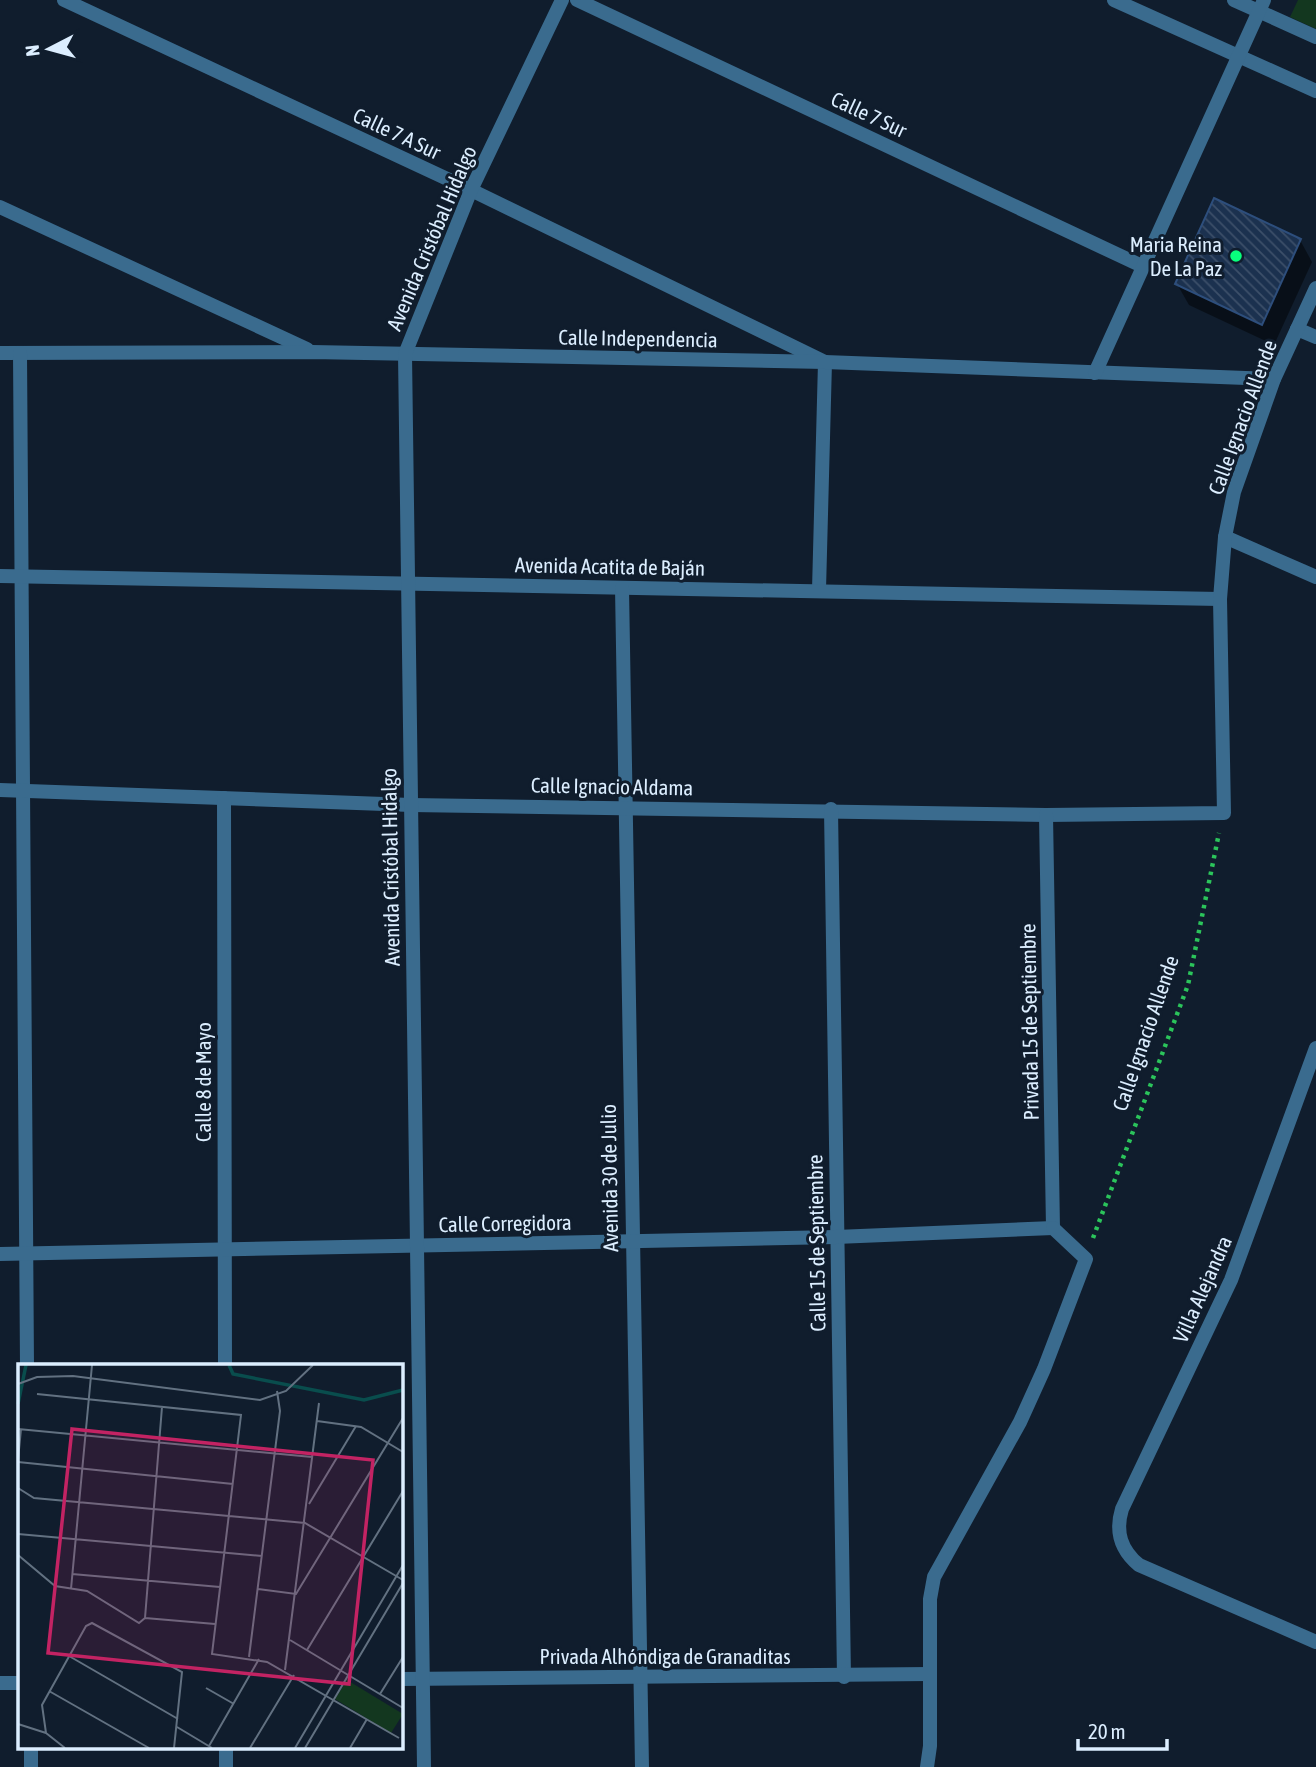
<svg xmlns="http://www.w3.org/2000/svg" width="1316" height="1767" font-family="'Asap Condensed',sans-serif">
<defs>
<pattern id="building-back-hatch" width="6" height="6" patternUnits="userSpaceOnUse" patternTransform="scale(1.75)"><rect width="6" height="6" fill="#1b314f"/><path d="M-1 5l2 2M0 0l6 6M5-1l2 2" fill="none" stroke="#3c4f69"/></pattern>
</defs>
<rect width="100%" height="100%" fill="#101d2d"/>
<path fill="#13371f" d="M 1298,0 L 1316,0 L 1316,29 L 1290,17 Z"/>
<path fill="#0007" d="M 1300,240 L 1312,262 L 1274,345 L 1189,305 L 1177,284 Z"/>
<path fill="url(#building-back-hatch)" stroke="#2d4e7c" stroke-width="2" d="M 1214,198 L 1301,239 L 1262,325 L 1175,284 Z"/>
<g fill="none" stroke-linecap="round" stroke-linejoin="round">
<path stroke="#2bc45b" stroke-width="4.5" stroke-dasharray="3.5 5" stroke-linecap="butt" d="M 1093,1238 L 1188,985 L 1219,833"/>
<g stroke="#3a6b8e" stroke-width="14">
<path d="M 64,0 L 471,190 L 825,362 L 819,590"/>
<path d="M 577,0 L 1142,266"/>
<path d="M 1114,0 L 1316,91"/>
<path d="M 1234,0 L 1316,37"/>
<path d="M 0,207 L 307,349"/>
<path d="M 1297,329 L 1316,337"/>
<path d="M 0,353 L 312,352 L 825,362 L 1274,379"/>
<path d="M 20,353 L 27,1366"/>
<path d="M 1095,373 L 1264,0"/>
<path d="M 1225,537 L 1316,577"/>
<path d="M 0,576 L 1220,599"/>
<path d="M 622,588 L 642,1767"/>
<path d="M 0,790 L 411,805 L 1046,815 L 1224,813 L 1220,599 L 1225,537 L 1234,492 L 1274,379 L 1316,288"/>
<path d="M 224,798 L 225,1366"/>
<path d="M 831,809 L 844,1677"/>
<path d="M 1046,815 L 1053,1228"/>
<path d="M 1316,1048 L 1231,1280 L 1122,1509 C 1115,1532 1121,1550 1139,1565 L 1316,1642"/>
<path d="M 0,1254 L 836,1237 L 1053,1228"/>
<path d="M 401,1679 L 930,1674"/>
<path d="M 0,1683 L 19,1683"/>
<path d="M 31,1748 L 31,1767"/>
<path d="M 226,1748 L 226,1767"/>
<path d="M 424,1767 L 405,354 L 471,190 L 562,0"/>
<path d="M 927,1767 L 930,1746 L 930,1599 L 934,1577 L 1020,1422 L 1044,1369 L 1086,1259 L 1053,1228"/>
</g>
</g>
<circle fill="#08ff7d" stroke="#101d2d" stroke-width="2.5" cx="1236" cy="256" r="7"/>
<g text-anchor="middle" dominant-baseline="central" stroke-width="6" stroke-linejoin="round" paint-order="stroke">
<g font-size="21" fill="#dceeff" stroke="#101d2d">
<text transform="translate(869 114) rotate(25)">Calle 7 Sur</text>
<text transform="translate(397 133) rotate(25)">Calle 7 A Sur</text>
<text transform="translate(431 238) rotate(-67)">Avenida Cristóbal Hidalgo</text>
<text transform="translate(638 338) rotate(1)">Calle Independencia</text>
<text transform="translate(1242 417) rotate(-70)">Calle Ignacio Allende</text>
<text transform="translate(610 566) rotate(1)">Avenida Acatita de Baján</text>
<text transform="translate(612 786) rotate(1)">Calle Ignacio Aldama</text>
<text transform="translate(390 867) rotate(-91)">Avenida Cristóbal Hidalgo</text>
<text transform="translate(1029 1022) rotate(-91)">Privada 15 de Septiembre</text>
<text transform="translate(1145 1033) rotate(-71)">Calle Ignacio Allende</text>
<text transform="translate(203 1082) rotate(-90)">Calle 8 de Mayo</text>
<text transform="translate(609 1178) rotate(-91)">Avenida 30 de Julio</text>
<text transform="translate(505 1223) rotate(-1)">Calle Corregidora</text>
<text transform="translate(816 1243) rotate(-91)">Calle 15 de Septiembre</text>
<text transform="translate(1202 1289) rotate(-66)">Villa Alejandra</text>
<text x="665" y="1656">Privada Alhóndiga de Granaditas</text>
</g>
<g font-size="21" fill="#dceeff" stroke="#101d2d" text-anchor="end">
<text x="1222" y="244">Maria Reina<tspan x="1222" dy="24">De La Paz</tspan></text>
</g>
</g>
<g transform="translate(18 1364)">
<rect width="385" height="385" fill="#101d2d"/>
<path d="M 329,316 L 385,350 L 373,369 L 317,335 Z" fill="#13371f"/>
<path fill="none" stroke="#094d4d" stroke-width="3.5" d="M 211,1 L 215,10 L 346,36 L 385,26M 0,40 L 8,1"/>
<path fill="none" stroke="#627181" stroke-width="2" d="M 0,20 L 19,13 L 55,12 L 242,36 L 268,27 L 295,1M 19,30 L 223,51 L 194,290 L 249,298 L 381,374M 299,57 L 343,63 L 385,88M 0,65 L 294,93M 0,96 L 3,65M 0,98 L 215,120M 0,124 L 16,134 L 287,159 L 385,216M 291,140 L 338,62M 0,170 L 244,192M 0,191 L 37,222 L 69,227 L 121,259 L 127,254M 54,210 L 202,223M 53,225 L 74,1M 240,225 L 278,230 L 385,54M 127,254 L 144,43M 127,254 L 197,260M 272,276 L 385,344M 289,286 L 385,127M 51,292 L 160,355M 231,293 L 262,47 L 259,27M 267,306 L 301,39M 188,324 L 216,340M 31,327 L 131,384M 362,330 L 385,293M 0,360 L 28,369M 159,363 L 194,384M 191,382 L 241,295M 47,384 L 28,369 L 24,341 L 68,262 L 74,259 L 164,308 L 156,384M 232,384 L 276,311M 277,384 L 385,201M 287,384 L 385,219M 332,384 L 349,355"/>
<path fill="#c32363" fill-opacity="0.15" stroke="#c32363" stroke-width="3.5" d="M 54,65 L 355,96 L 331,320 L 30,289 Z"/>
<rect width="385" height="385" fill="none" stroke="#dceeff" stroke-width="3.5"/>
</g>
<g transform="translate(49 49) rotate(264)" stroke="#101d2d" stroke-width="5" paint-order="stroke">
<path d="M0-5L12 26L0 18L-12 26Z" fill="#dceeff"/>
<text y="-10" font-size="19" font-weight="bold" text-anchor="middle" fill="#dceeff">N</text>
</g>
<path d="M1078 1739v10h89v-10" fill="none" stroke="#dceeff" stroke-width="3.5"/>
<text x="1088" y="1739" font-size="21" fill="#dceeff" stroke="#101d2d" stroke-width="5" paint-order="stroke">20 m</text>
</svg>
